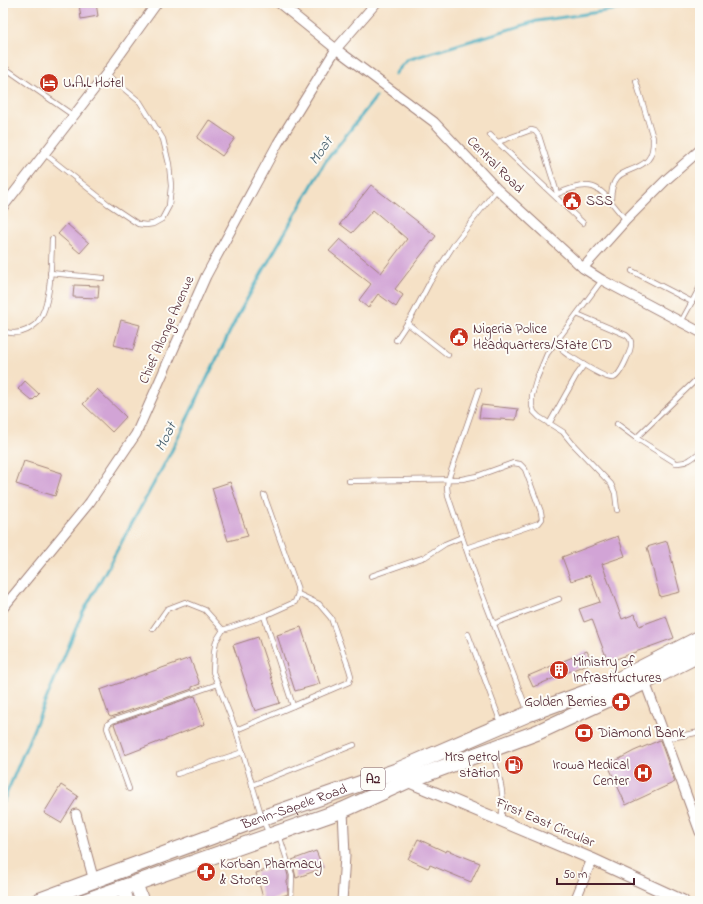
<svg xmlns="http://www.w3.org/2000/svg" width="703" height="904" font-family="'Indie Flower',sans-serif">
<rect width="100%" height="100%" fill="#fdfcf7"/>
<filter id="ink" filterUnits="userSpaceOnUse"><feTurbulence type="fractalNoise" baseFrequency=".025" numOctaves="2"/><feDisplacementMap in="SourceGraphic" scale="8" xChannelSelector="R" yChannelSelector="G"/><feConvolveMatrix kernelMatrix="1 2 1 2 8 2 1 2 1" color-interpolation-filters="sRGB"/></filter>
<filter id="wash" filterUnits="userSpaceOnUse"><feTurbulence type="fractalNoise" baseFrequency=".012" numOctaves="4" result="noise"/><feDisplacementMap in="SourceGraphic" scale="16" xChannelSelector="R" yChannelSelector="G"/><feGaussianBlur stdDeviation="0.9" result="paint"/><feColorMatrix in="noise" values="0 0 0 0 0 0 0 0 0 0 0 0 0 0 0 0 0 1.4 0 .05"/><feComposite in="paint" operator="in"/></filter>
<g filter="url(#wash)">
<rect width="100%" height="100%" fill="#f5e1c6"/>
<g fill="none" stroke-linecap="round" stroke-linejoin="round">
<g stroke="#3eaabd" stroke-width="3">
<path d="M 395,74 L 407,60 L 537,21 L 661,3"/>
<path d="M 3,802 L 82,614 L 170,454 L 238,315 L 325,162 L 376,97"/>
</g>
</g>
<g id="blocks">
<g fill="#d2a4d6">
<path d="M 79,3 L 96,3 L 98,16 L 81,19 Z"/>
<path d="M 209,120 L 235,138 L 222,156 L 197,138 Z"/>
<path d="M 371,185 L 436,236 L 395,289 L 403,295 L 396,307 L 378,294 L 368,308 L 359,300 L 371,284 L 329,251 L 340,239 L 381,273 L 407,239 L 373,210 L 352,233 L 340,224 Z"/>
<path d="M 67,224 L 89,243 L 80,253 L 58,234 Z"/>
<path d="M 74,285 L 99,286 L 98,298 L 73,297 Z"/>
<path d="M 121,320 L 140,325 L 133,350 L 114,345 Z"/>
<path d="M 25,381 L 39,394 L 32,401 L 18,389 Z"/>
<path d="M 97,389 L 126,417 L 112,432 L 83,404 Z"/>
<path d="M 481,405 L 518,409 L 516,420 L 479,418 Z"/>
<path d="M 24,461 L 62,473 L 55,496 L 16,484 Z"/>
<path d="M 230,482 L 248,536 L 228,541 L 212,488 Z"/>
<path d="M 618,536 L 625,556 L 602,564 L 622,619 L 635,614 L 639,626 L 666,616 L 674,638 L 608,662 L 592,619 L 584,622 L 579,609 L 600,602 L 590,575 L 571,581 L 562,557 Z"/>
<path d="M 667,541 L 680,592 L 660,597 L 647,547 Z"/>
<path d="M 301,627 L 320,684 L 295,691 L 277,635 Z"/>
<path d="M 258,637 L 280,703 L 255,711 L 233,645 Z"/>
<path d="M 587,651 L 592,662 L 533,687 L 528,676 Z"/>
<path d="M 190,658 L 200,684 L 192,687 L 192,689 L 111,717 L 109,716 L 100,690 Z"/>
<path d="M 195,696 L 205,724 L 125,755 L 114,724 Z"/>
<path d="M 660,740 L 675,782 L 626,805 L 608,765 L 634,751 Z"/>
<path d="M 61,785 L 78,796 L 61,823 L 44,813 Z"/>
<path d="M 418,839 L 446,852 L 447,850 L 480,863 L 471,882 L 430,865 L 428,868 L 408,859 Z"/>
<path d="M 316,851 L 323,868 L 296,878 L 292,860 Z"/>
<path d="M 285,864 L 288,876 L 288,880 L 287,881 L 288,894 L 269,901 L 264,901 L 256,873 Z"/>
</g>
</g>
</g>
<g filter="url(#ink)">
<use href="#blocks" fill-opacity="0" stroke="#a08078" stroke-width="1"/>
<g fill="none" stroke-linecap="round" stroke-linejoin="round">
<g stroke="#a08078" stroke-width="6">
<g id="service">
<path d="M 5,68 L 74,116"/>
<path d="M 490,135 L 583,223"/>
<path d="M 498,142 L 531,130 L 535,131 L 539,136 L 557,193"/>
<path d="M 45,154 L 108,204 L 138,224 L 146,225 L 153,224 L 162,219 L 169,206 L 171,186 L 169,164 L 163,139 L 140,102 L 106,74"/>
<path d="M 555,195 C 598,175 600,190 626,220"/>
<path d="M 611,201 C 611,194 612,184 617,178 C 620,174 624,173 628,171 C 646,164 654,160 653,138 L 636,81"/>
<path d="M 632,271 L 692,302"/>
<path d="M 50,273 L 103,278"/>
<path d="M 602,280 L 547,354 L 537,378 L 532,395 L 532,406 L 534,412 L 539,417 L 563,432 L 572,443 L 611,484 L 615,493 L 617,510"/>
<path d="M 681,322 L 700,287"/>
<path d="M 407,323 L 448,355"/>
<path d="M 3,331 C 11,334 19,334 27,330 C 30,328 34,326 37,323 C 52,305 51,262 52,239"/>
<path d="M 396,340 L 412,316 L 430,282 L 455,243 L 497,189"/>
<path d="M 558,340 L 564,352 L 568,355 C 577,360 604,379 613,378 C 620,377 632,349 631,343 C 631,339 629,337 626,335 L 577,314"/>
<path d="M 479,390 L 448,480 L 447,487 L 448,496 L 477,581 L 528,712"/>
<path d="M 549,424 L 576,376 L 584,365"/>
<path d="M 617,424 L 636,438 L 676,463 C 686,464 693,458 700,452"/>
<path d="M 636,438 L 700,376"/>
<path d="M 349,481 L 462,479 L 477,476 L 513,463 L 520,464 L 525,469 L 541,512 L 542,519 L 539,523 L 466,548"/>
<path d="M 264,495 L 297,587 L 298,594 L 295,602 L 264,616 L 223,630 L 216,641 L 214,652 L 213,672 L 236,730 L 262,818 L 269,834"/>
<path d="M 371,576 L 425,557 L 445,544 L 462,537"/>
<path d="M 264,616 L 293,706 L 349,682 L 351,676 L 349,669 L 331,618 L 319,604 L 298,594"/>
<path d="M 493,624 L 559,599"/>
<path d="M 153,629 L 167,609 L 185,602 L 205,610 L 223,630"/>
<path d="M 468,634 L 501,723"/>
<path d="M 236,730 L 293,706"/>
<path d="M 666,739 L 700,732"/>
<path d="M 492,751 C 499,776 506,795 501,820"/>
<path d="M 177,774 L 243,752"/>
<path d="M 252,785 L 354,745"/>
<path d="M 129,789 L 107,728 L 108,724 L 112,721 L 218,684"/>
<path d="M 279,835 L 292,875 L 291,901"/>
</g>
</g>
<g stroke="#a08078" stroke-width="11">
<g id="minor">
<path d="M 279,3 L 336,49 L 434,122 L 497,189 L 583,268 L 602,280 L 700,332"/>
<path d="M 3,207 L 106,74 L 157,3"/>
<path d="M 583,268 L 626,220 L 667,179 L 700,150"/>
<path d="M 3,608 L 90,502 L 136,434 L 206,276 L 278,143 L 336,49 L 376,3"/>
<path d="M 645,682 L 700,832"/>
<path d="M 76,814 L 94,881"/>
<path d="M 342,901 L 345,856 L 343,810"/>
<path d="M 575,901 L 592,859"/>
</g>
</g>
<g stroke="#a08078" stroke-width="13">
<path id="tertiary" d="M 404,778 L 407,781 L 592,859 L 683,901"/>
</g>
<g stroke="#a08078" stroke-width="15">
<g id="secondary">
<path d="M 136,884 L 142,901"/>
<path d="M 123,888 L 127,901"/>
</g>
</g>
<g stroke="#a08078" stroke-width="17">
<g id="trunk">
<path id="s1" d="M 38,901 L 262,818 L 396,771 L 528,714 L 612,683 L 700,638"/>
<path d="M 85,901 L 343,810 L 407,781 L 538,732 L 645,682 L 700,654"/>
</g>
</g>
<use href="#service" stroke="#fff" stroke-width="4.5"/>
<use href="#minor" stroke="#fff" stroke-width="9"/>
<use href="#tertiary" stroke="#fff" stroke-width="11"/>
<use href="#secondary" stroke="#fff" stroke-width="13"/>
<use href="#trunk" stroke="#fff" stroke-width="15"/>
</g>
</g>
<defs>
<g id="hotel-disc" transform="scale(1)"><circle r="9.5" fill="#c8321e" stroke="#fdfcf7"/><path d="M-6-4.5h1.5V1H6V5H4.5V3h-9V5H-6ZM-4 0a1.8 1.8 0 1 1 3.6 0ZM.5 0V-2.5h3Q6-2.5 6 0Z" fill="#fff"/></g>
<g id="civic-disc" transform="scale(1)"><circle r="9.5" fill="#c8321e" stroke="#fdfcf7"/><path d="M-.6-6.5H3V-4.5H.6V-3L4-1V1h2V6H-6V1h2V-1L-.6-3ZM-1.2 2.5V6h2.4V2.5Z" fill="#fff"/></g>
<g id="building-disc" transform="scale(1)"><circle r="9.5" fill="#c8321e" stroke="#fdfcf7"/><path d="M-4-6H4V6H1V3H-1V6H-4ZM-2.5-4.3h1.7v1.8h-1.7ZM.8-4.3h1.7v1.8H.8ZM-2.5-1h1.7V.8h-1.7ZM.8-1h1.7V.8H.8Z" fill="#fff"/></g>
<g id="pharmacy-disc" transform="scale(1)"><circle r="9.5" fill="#c8321e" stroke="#fdfcf7"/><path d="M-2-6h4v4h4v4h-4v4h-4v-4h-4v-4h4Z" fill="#fff"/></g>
<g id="bank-disc" transform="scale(1)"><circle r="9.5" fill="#c8321e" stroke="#fdfcf7"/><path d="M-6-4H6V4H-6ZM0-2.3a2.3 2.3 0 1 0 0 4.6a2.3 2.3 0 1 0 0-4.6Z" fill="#fff"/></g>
<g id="fuel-disc" transform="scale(1)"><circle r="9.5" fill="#c8321e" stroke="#fdfcf7"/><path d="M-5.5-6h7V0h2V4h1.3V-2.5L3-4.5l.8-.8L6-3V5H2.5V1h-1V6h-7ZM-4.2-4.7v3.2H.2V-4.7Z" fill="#fff"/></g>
<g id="hospital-disc" transform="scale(1)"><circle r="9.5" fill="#c8321e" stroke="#fdfcf7"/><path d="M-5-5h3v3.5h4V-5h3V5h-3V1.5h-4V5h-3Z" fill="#fff"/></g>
</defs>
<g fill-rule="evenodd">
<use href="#hotel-disc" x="49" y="83"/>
<use href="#civic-disc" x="572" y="201"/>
<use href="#civic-disc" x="459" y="337"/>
<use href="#building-disc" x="559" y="670"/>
<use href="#pharmacy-disc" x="621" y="702"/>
<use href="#bank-disc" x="584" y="733"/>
<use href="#fuel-disc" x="514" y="765"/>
<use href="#hospital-disc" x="643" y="773"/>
<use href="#pharmacy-disc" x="206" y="872"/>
</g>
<g text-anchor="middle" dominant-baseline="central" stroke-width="4" stroke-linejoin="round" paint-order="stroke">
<rect fill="#fdfcf7" stroke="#806168" stroke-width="1" x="361" y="768" width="24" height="22" rx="3"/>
<g font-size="13" font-weight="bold" fill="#4a1f2b">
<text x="373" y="779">A2</text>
</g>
<g font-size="14" fill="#4a1f2b" stroke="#fdfcf7" text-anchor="start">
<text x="63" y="83">U.A.L Hotel</text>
<text x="586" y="201">SSS</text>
<text x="473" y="329">Nigeria Police<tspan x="473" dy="16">Headquarters/State CID</tspan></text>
<text x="573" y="662">Ministry of<tspan x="573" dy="16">Infrastructures</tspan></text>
<text x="607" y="702" text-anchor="end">Golden Berries</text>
<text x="598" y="733">Diamond Bank</text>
<text x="500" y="757" text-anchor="end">Mrs petrol<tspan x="500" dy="16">station</tspan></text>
<text x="629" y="765" text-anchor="end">Irowa Medical<tspan x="629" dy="16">Center</tspan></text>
<text x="220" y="864">Korban Pharmacy<tspan x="220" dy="16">&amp; Stores</tspan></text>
</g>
<g font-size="14" fill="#4a1f2b" stroke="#fdfcf7">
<text transform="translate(495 165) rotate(45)">Central Road</text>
<text transform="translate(167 330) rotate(-66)">Chief Alonge Avenue</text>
<text stroke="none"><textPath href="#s1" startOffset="273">Benin-Sapele Road</textPath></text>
<text transform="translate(545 823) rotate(23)">First East Circular</text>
</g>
<g font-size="15" font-style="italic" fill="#455e6d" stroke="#fdfcf7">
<text transform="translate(321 151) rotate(-55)">Moat</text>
<text transform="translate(166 437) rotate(-64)">Moat</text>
</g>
</g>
<rect width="703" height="904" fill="none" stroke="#fdfcf7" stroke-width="16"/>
<path d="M557 878v6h77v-6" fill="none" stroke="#4a1f2b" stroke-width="2"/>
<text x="563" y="878" font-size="12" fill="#4a1f2b" stroke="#fdfcf7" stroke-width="3" paint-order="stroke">50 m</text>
</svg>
